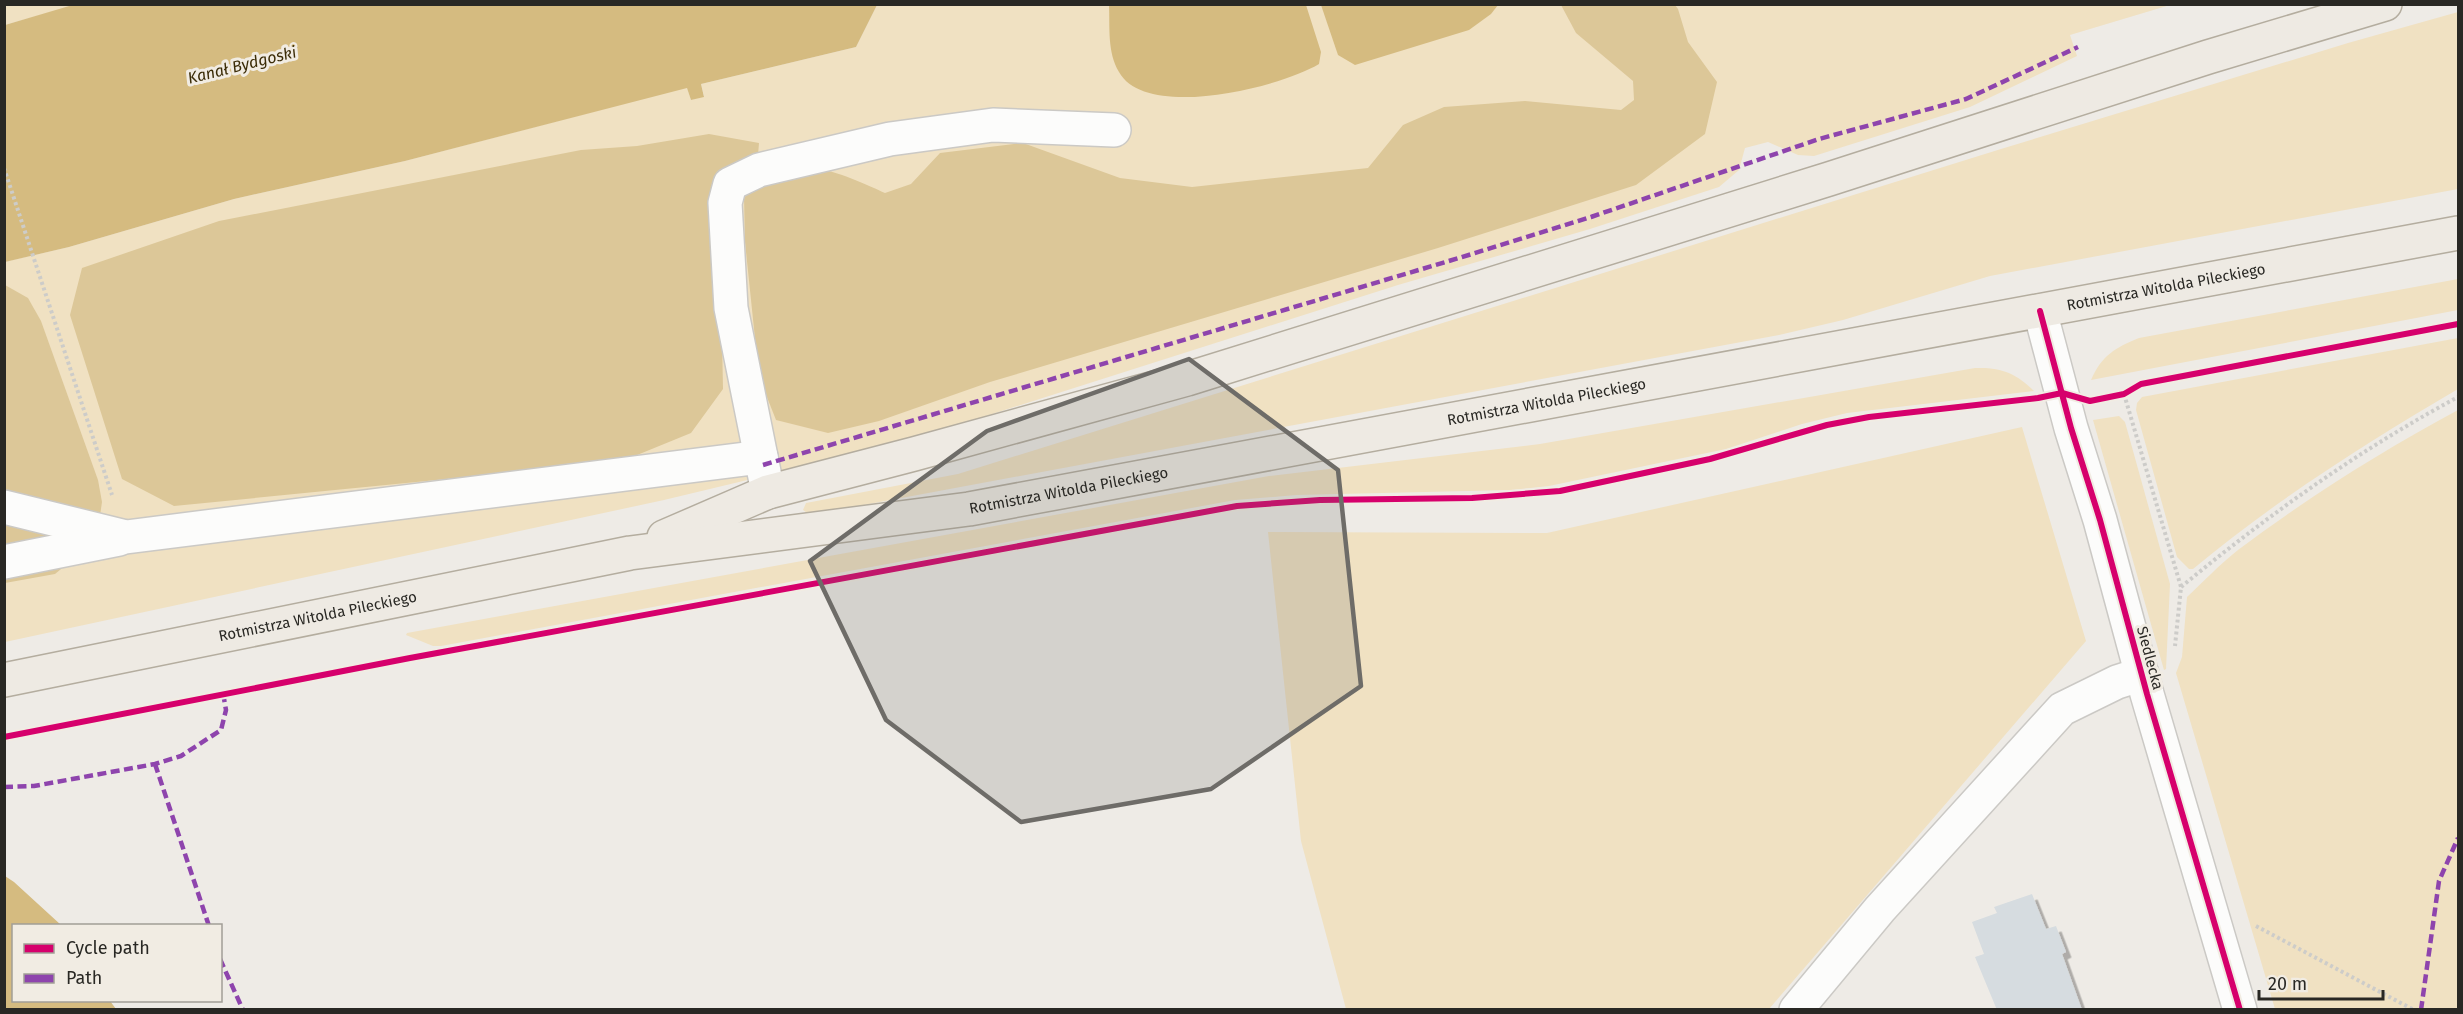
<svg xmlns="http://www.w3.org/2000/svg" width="2463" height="1014" font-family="'Fira Sans',sans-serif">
<defs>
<filter id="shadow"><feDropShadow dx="5.5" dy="5.5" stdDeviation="0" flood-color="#0004"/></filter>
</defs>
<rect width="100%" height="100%" fill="#eeebe6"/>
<g fill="#f0e1c2">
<path d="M 5,5 L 76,5 L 5,25 Z"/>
<path d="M 877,5 L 2170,5 L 2070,35 L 2077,56 L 1970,107 L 1814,156 L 1798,155 L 1768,142 L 1745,148 L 1739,170 L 1719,187 L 1590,229 L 1398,285 L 901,443 L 664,500 L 5,642 L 4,262 L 69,247 L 234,199 L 405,161 L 687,87 L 691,100 L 704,96 L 701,84 L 856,47 Z"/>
<path d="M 2458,12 L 2458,189 L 1990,276 L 1843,320 L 1779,335 L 810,515 L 803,510 L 806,503 L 958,474 L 2001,149 L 2348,43 Z"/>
<path d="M 2458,279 L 2458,310 L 2091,380 C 2101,356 2116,347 2139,338 Z"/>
<path d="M 2458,338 L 2458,389 C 2366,443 2276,500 2193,569 L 2189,569 L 2177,557 L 2136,410 L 2137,403 L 2142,397 Z"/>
<path d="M 1975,368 C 2001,367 2016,373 2034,391 L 1847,413 L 1802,424 L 1726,449 L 1549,486 L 1511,490 L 1296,495 L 1235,500 L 441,646 L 433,646 L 406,635 L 407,633 L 1269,476 L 1540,444 Z"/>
<path d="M 2458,410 L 2458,1009 L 2275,1009 L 2176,673 L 2182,657 L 2187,597 C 2203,582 2220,564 2238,550 C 2307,498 2382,451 2458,410 Z"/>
<path d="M 2119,416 L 2125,422 L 2170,584 L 2166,669 L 2164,670 L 2093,420 Z"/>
<path d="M 2022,427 L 2086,641 L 1769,1009 L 1346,1009 L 1301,841 L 1268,532 L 1547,533 Z"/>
</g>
<g fill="#dcc798">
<path d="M 1561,5 L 1675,5 L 1678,9 L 1688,42 L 1717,82 L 1705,134 L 1636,185 L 1438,248 L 990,382 L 879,421 L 828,433 L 776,420 L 759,377 L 745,242 L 744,197 C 762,187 793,170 814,169 C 831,168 870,186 885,193 L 911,184 L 940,153 L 1023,143 L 1120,178 L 1192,187 L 1368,168 L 1403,125 L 1444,107 L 1525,101 L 1621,110 L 1634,100 L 1633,81 L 1576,33 Z"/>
<path d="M 709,134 L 759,143 L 758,155 L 743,164 L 722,339 L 723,389 L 691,433 L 620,462 L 174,506 L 122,479 L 70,315 L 82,268 L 219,221 L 581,150 L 637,146 Z"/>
<path d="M 5,285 L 28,298 L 41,321 L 98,480 L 102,502 L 100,516 L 78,555 L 55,574 L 5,583 Z"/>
</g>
<g fill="#d5bb80">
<path d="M 76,4 L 877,4 L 877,5 L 856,47 L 701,84 L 704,97 L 691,100 L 687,88 L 405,161 L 234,199 L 69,247 L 5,262 L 5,25 Z"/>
<path d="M 1109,5 L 1306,5 L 1321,52 L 1319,64 C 1281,87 1146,121 1119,72 C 1107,52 1110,27 1109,5 Z"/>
<path d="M 1321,5 L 1321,4 L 1498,5 L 1491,14 L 1469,30 L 1355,65 L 1338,55 Z"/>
<path d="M 5,876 L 14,882 L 61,925 L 14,926 L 14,1000 L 110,1001 L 116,1009 L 5,1009 Z"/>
</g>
<path fill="#d6dce0" filter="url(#shadow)" d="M 2032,894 L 2046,929 L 2056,926 L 2066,952 L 2062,954 L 2082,1010 L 1997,1010 L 1975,957 L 1984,954 L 1972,922 L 1997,913 L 1994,907 Z"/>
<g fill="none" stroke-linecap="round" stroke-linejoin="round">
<g stroke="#cbc9c5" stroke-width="36">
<g id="minor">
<path d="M 2040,311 L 2071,428 L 2100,520 L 2147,694 L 2240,1010"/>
<path d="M 761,457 L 731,308 L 725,203 L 730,184 L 759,170 L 890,139 L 993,125 L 1114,130"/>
<path d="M 4,507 L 126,537 L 761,457 L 768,492"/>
<path d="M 4,562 L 119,539"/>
<path d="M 1796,1010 L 1880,909 L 2062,709 L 2117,682 L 2142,674"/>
</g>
</g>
<g stroke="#b4ad9f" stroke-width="36">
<g id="major">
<path d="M 664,537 L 768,492 L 914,454 L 1187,379 L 1829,179 L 2208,57 L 2385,4"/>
<path id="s1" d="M 4,680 L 630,553 L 969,509 L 2458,233"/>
</g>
</g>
<g stroke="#cdccc9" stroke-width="4" stroke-dasharray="3 3" stroke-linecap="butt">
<path d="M 4,168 L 112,495"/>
<path d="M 2124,394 L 2181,587 L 2175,646"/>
<path d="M 2181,587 C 2268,515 2359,450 2458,397"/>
<path d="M 2256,926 L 2414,1010"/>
</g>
<use href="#minor" stroke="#fcfcfb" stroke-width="33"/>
<use href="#major" stroke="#eeeae3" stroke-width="33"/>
<g stroke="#8e44ad" stroke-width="4.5" stroke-dasharray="9 4.5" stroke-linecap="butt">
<path d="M 763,465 L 1459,258 L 1591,217 L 1819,139 L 1966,99 L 2078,47"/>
<path d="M 155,764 L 209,926"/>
<path d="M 4,787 L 34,786 L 155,764 L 181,756 L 221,730 L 226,710 L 223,693"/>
<path d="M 220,959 L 243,1010"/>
<path d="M 2421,1010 L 2439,881 L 2458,838"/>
</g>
<g stroke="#f1ece3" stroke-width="10">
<g id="cycleway">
<path d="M 2040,311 L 2071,428 L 2100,520 L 2147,694 L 2240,1010"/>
<path d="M 4,737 L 410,658 L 1237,506 L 1320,500 L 1472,498 L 1560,491 L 1710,459 L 1827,425 L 1869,417 L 2038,398 L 2062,393 L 2090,401 L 2124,394 L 2141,384 L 2458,324"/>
</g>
</g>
<use href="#cycleway" stroke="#d6006c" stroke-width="6"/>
</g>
<path fill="#6e6c68" fill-opacity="0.2" stroke="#6e6c68" stroke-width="4.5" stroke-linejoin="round" d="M 1189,359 L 1338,470 L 1361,686 L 1211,789 L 1021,822 L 886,720 L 810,561 L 987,431 Z"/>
<g text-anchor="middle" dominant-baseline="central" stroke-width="6" stroke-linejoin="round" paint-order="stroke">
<g font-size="15" fill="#292824" stroke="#f1ece3">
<text stroke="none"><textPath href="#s1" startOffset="2198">Rotmistrza Witolda Pileckiego</textPath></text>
<text stroke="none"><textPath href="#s1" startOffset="1568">Rotmistrza Witolda Pileckiego</textPath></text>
<text stroke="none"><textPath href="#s1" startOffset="1082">Rotmistrza Witolda Pileckiego</textPath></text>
<text stroke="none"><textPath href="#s1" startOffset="320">Rotmistrza Witolda Pileckiego</textPath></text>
<text transform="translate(2150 658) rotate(75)">Siedlecka</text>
</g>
<g font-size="16" font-style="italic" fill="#3b2c07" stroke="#f1ece3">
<text transform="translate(242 65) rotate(-14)">Kanał Bydgoski</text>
</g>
</g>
<rect width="2463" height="1014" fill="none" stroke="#292824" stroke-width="12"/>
<rect x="12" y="924" width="210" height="78" fill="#f1ece3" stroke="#a19e97" stroke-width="1.5"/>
<rect x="24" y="944" width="30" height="9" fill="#d6006c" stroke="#a19e97" stroke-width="1.5"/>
<text x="66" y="954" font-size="18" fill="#292824">Cycle path</text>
<rect x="24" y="974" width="30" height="9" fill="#8e44ad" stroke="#a19e97" stroke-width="1.5"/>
<text x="66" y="984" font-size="18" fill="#292824">Path</text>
<path d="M2259 990v9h124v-9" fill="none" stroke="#292824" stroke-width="3"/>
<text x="2268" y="990" font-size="18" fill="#292824" stroke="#f1ece3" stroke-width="4.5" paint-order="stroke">20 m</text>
</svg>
